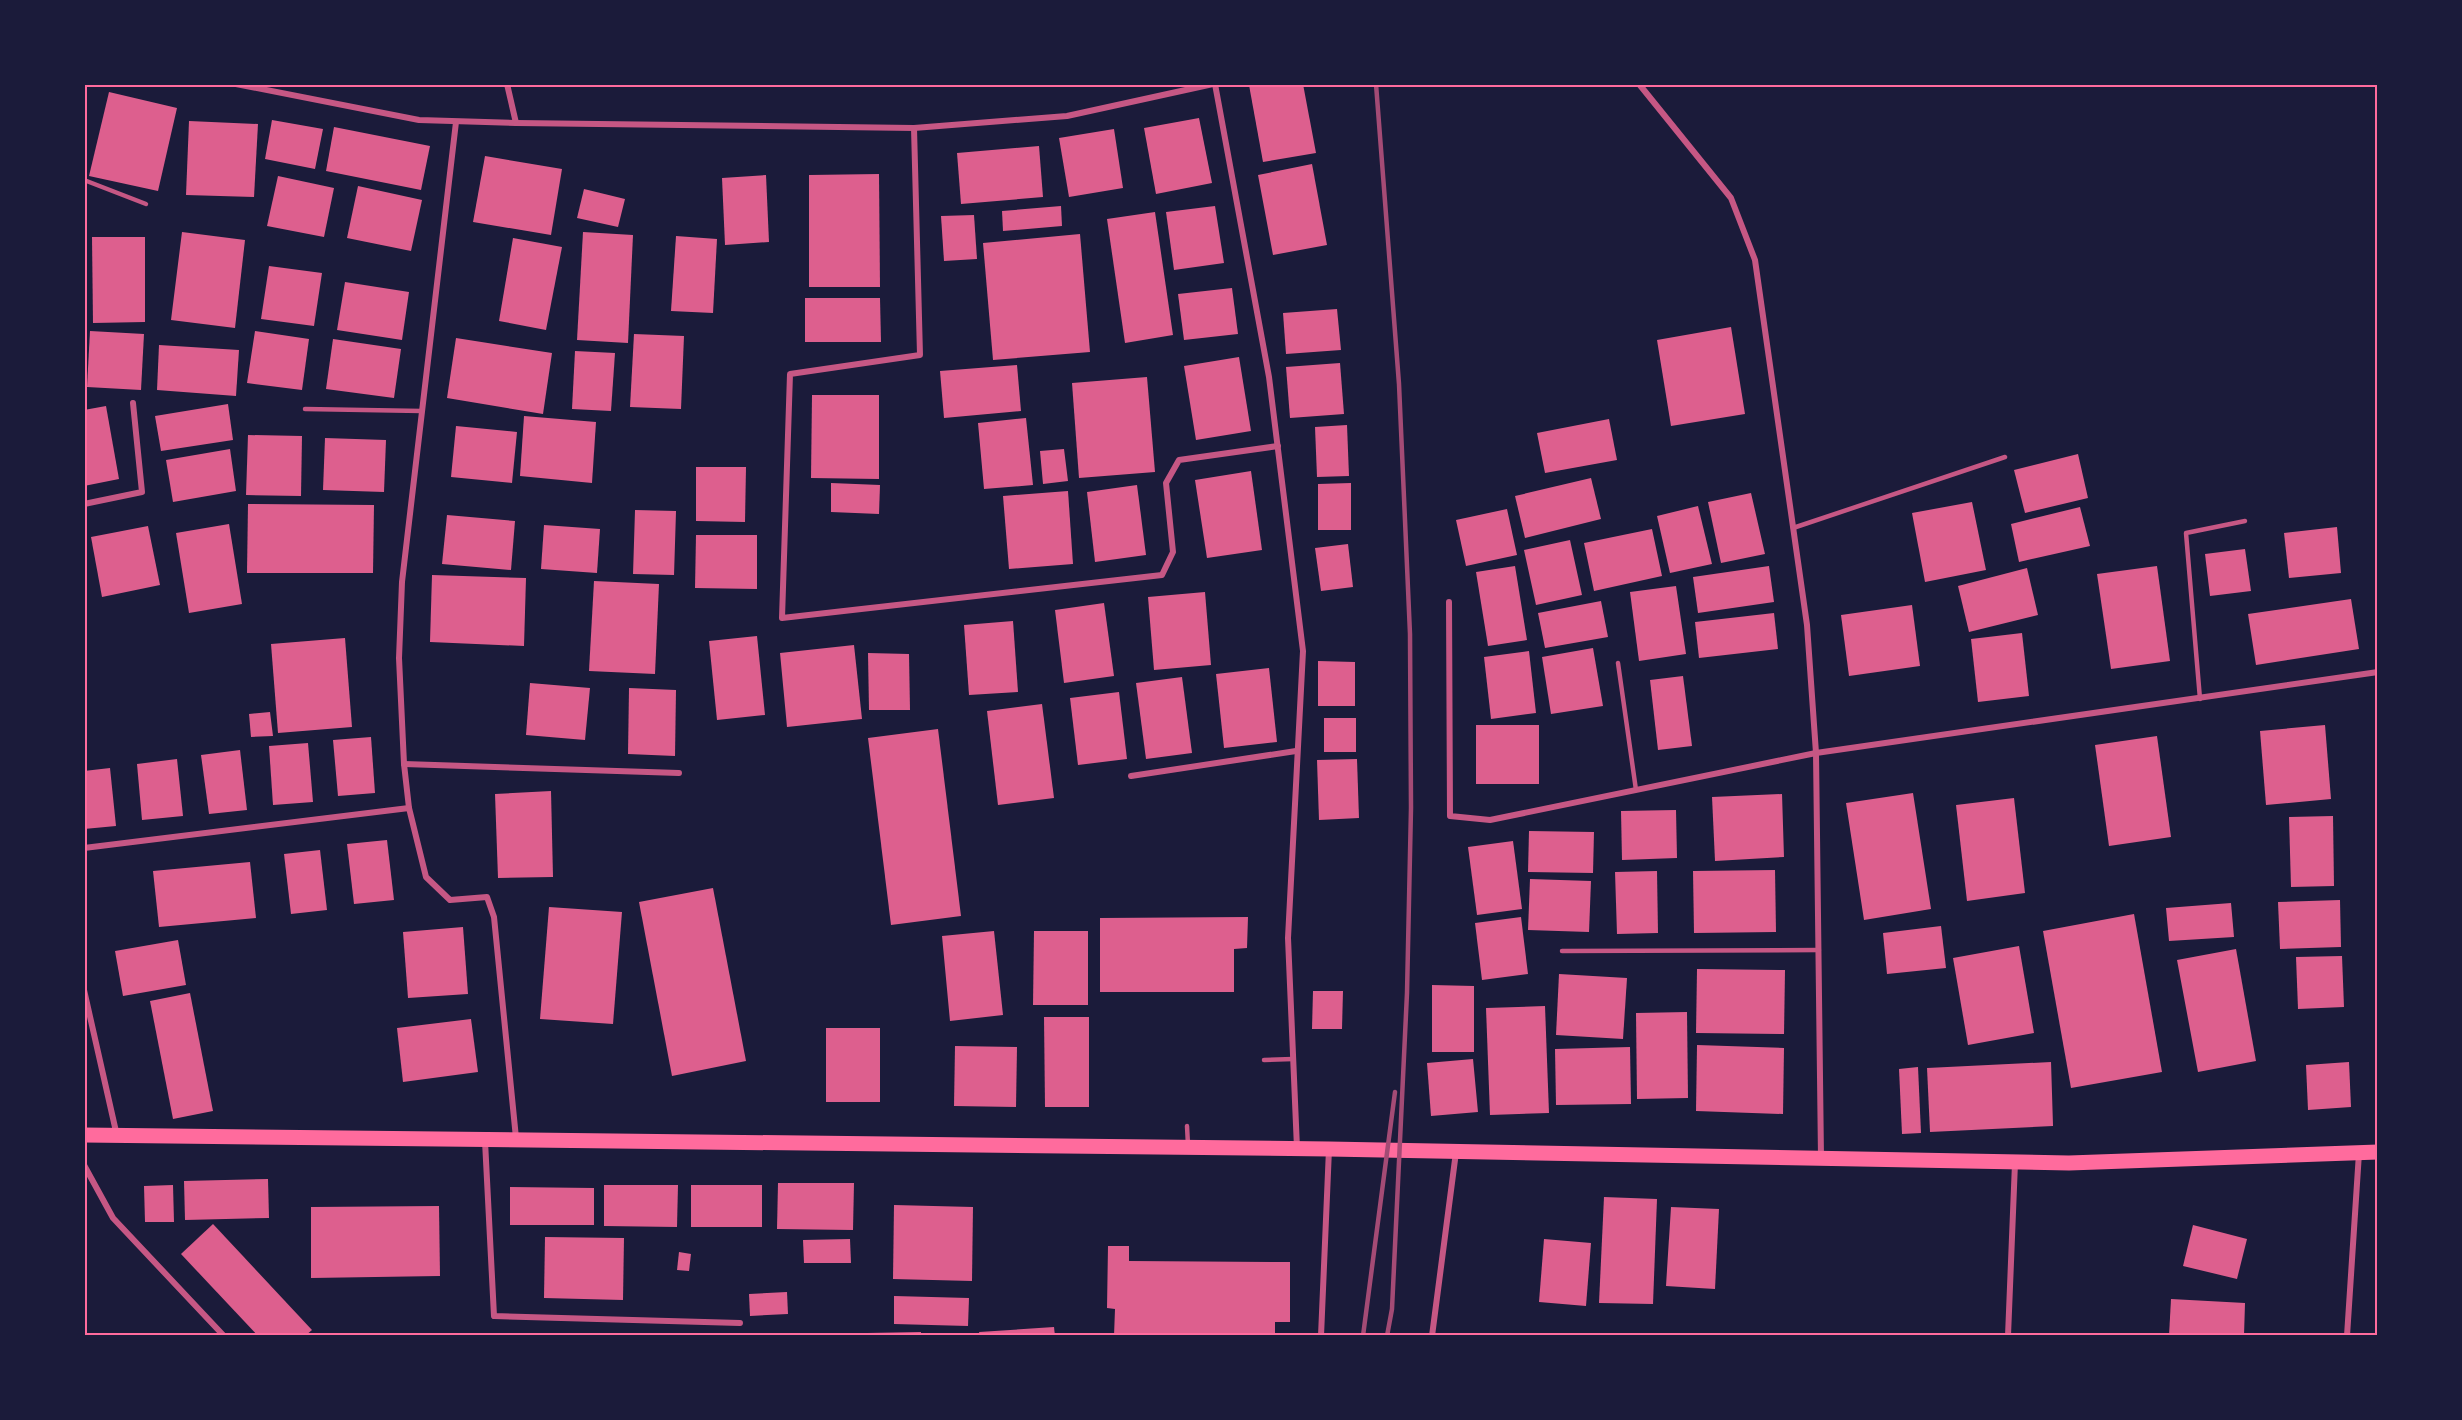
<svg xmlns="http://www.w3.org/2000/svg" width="2462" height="1420" font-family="'Crimson Pro',serif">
<rect width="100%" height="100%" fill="#1b1b3a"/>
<g fill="#dd5f8e">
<path d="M 1256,84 L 1303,84 L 1316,153 L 1263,162 L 1249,85 Z"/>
<path d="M 109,92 L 177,108 L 158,191 L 89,176 Z"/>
<path d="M 1199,118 L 1212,183 L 1156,194 L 1144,128 Z"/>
<path d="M 272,120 L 323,129 L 315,169 L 265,159 Z"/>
<path d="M 189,121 L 258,124 L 254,197 L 186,195 Z"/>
<path d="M 334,127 L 430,146 L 421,190 L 326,171 Z"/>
<path d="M 1114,129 L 1123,188 L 1069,197 L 1059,138 Z"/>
<path d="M 1039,146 L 1043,197 L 961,204 L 957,153 Z"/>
<path d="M 485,156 L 562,169 L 551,235 L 473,222 Z"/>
<path d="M 1312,164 L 1327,245 L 1273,255 L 1258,175 Z"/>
<path d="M 879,174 L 880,287 L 809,287 L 809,175 Z"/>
<path d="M 766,175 L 769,242 L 725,245 L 722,178 Z"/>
<path d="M 278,176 L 334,188 L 324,237 L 267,226 Z"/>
<path d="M 358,186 L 422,200 L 411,251 L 347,238 Z"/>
<path d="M 584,189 L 625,199 L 618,227 L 577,218 Z"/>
<path d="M 1061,206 L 1062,226 L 1003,231 L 1002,211 Z"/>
<path d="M 1215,206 L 1224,263 L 1174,270 L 1166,212 Z"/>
<path d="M 1155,212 L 1173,335 L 1125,343 L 1107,219 Z"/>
<path d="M 974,215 L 977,259 L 944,261 L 941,216 Z"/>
<path d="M 182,232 L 245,240 L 235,328 L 171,320 Z"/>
<path d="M 583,232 L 633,235 L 628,343 L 577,340 Z"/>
<path d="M 1080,234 L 1090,352 L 993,360 L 983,243 Z"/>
<path d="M 676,236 L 717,239 L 713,313 L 671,311 Z"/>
<path d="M 92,237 L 145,237 L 145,322 L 93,323 Z"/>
<path d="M 513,238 L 562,247 L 546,330 L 499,321 Z"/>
<path d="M 269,266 L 322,273 L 314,326 L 261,319 Z"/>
<path d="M 345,282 L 409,292 L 402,340 L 337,330 Z"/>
<path d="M 1232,288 L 1238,334 L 1184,340 L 1178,294 Z"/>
<path d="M 805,298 L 880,298 L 881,342 L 805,342 Z"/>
<path d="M 1337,309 L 1341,350 L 1286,354 L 1283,313 Z"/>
<path d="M 1731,327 L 1745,414 L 1671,426 L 1657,340 Z"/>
<path d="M 90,331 L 144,334 L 141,390 L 87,387 Z"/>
<path d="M 255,331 L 309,339 L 302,390 L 247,383 Z"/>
<path d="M 634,334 L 684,336 L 681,409 L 630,407 Z"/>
<path d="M 456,338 L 552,353 L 543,414 L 447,398 Z"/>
<path d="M 333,339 L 401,349 L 394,398 L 326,389 Z"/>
<path d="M 159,345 L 239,350 L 236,396 L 157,390 Z"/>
<path d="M 575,351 L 615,353 L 611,411 L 572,409 Z"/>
<path d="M 1239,357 L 1251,431 L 1196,440 L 1184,366 Z"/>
<path d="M 1340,363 L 1344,414 L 1290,418 L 1286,367 Z"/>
<path d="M 1017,365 L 1021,411 L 944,418 L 940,371 Z"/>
<path d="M 1147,377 L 1155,472 L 1079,478 L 1072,383 Z"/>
<path d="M 812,395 L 879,395 L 879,479 L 811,478 Z"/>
<path d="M 228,404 L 233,440 L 161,451 L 155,416 Z"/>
<path d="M 106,406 L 119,479 L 84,486 L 84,410 Z"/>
<path d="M 524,416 L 596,422 L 592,483 L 520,476 Z"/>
<path d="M 1026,418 L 1033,485 L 984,489 L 978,423 Z"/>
<path d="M 1609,419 L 1617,460 L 1545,473 L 1537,433 Z"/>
<path d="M 1347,425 L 1349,476 L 1317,477 L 1315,427 Z"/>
<path d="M 456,426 L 517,432 L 512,483 L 451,477 Z"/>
<path d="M 248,435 L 302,436 L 301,496 L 246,495 Z"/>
<path d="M 325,438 L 386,440 L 384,492 L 323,490 Z"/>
<path d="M 230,449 L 236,491 L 173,502 L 166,460 Z"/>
<path d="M 1064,449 L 1068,481 L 1043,484 L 1040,451 Z"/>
<path d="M 2078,454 L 2088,498 L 2025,513 L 2014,470 Z"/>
<path d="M 696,467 L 746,467 L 745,522 L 696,521 Z"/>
<path d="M 1251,471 L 1262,550 L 1207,558 L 1195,480 Z"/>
<path d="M 1591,478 L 1601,519 L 1525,538 L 1515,496 Z"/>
<path d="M 831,483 L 880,485 L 879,514 L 831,512 Z"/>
<path d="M 1351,483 L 1351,530 L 1318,530 L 1318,484 Z"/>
<path d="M 1137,485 L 1146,555 L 1095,562 L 1087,492 Z"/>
<path d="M 1068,491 L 1073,564 L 1009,569 L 1003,496 Z"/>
<path d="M 1751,493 L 1765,554 L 1721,563 L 1708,502 Z"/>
<path d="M 1972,502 L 1986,570 L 1925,582 L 1912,513 Z"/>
<path d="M 248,504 L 374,505 L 373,573 L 247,573 Z"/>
<path d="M 1698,506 L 1712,564 L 1670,573 L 1657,516 Z"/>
<path d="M 2080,507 L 2090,546 L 2019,562 L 2011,524 Z"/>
<path d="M 1507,509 L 1517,555 L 1466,566 L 1456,520 Z"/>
<path d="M 635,510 L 676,511 L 674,575 L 633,574 Z"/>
<path d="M 447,515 L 515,521 L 511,570 L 442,564 Z"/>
<path d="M 229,524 L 242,604 L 189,613 L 176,533 Z"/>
<path d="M 544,525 L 600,529 L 597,573 L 541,569 Z"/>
<path d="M 148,526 L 160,585 L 102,597 L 91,537 Z"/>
<path d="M 2337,527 L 2341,573 L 2289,578 L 2284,533 Z"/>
<path d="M 1652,529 L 1662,576 L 1594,591 L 1584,543 Z"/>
<path d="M 696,535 L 757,535 L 757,589 L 695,588 Z"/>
<path d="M 1570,540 L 1582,595 L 1536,605 L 1524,550 Z"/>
<path d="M 1348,544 L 1353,587 L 1321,591 L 1315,548 Z"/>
<path d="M 2245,549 L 2251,591 L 2210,596 L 2205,554 Z"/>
<path d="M 1515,566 L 1527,640 L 1488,646 L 1476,572 Z"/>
<path d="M 1769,566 L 1774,602 L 1698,613 L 1693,577 Z"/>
<path d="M 2157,566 L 2170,661 L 2111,669 L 2097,574 Z"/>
<path d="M 2027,568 L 2038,615 L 1969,632 L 1958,586 Z"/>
<path d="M 432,575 L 526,578 L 524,646 L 430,642 Z"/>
<path d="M 594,581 L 659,584 L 655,674 L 589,671 Z"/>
<path d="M 1676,586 L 1686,654 L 1639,661 L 1630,592 Z"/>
<path d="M 1205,592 L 1211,665 L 1154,670 L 1148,597 Z"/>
<path d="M 2351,599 L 2359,649 L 2256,665 L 2248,614 Z"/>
<path d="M 1601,601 L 1608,637 L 1545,648 L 1538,613 Z"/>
<path d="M 1104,603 L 1114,676 L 1064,683 L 1055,610 Z"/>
<path d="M 1912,605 L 1920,666 L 1849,676 L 1841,615 Z"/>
<path d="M 1774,613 L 1778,649 L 1699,658 L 1695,622 Z"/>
<path d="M 1013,621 L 1018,692 L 969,695 L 964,625 Z"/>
<path d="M 2022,633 L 2029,696 L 1978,702 L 1971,639 Z"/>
<path d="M 757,636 L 765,715 L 717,720 L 709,641 Z"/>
<path d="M 345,638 L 352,727 L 278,733 L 271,644 Z"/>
<path d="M 854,645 L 862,719 L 787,727 L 780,653 Z"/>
<path d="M 1593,648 L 1603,706 L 1551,714 L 1542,657 Z"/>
<path d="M 1529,651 L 1536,713 L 1491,719 L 1484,657 Z"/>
<path d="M 868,653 L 909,654 L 910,710 L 869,710 Z"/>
<path d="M 1318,661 L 1355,662 L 1355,706 L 1318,706 Z"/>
<path d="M 1269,668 L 1277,742 L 1224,748 L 1216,674 Z"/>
<path d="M 1683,676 L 1692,746 L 1658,750 L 1650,680 Z"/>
<path d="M 1182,677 L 1192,753 L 1146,759 L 1136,683 Z"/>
<path d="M 530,683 L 590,688 L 585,740 L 526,735 Z"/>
<path d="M 629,688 L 676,690 L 675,756 L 628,754 Z"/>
<path d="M 1119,692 L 1127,759 L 1078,765 L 1070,698 Z"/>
<path d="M 1042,704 L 1054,798 L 998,805 L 987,711 Z"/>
<path d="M 270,712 L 273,736 L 251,737 L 249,714 Z"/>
<rect x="1324" y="718" width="32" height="34"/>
<rect x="1476" y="725" width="63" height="59"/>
<path d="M 2325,725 L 2331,799 L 2266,805 L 2260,731 Z"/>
<path d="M 938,729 L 961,916 L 891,925 L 868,738 Z"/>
<path d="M 2157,736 L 2171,837 L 2109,846 L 2095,745 Z"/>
<path d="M 371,737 L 375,793 L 338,796 L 333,740 Z"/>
<path d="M 308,743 L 313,802 L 273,805 L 269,746 Z"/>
<path d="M 240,750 L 247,810 L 209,814 L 201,755 Z"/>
<path d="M 177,759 L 183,816 L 142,820 L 137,764 Z"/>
<path d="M 1357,759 L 1359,818 L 1319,820 L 1317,760 Z"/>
<path d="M 110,768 L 116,826 L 84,829 L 84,771 Z"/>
<path d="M 551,791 L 553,877 L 498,878 L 495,794 Z"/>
<path d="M 1913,793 L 1931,909 L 1864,920 L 1846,803 Z"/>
<path d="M 1782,794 L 1784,857 L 1715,861 L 1712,797 Z"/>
<path d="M 2014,798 L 2025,893 L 1967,901 L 1956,805 Z"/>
<path d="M 1676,810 L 1677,858 L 1622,860 L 1621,811 Z"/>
<path d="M 2333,816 L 2334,886 L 2291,887 L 2289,817 Z"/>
<path d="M 1529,831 L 1594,832 L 1593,873 L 1528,872 Z"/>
<path d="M 387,840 L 394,900 L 354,904 L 347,844 Z"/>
<path d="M 1513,841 L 1522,909 L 1477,915 L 1468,847 Z"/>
<path d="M 320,850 L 327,910 L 291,914 L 284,854 Z"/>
<path d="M 250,862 L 256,918 L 159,927 L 153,871 Z"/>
<path d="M 1775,870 L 1776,932 L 1694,933 L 1693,871 Z"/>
<path d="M 1657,871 L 1658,933 L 1617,934 L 1615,872 Z"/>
<path d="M 1530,879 L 1591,881 L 1589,932 L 1528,930 Z"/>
<path d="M 713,888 L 746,1061 L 672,1076 L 639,902 Z"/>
<path d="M 2340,900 L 2341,947 L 2280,949 L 2278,902 Z"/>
<path d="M 2231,903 L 2234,937 L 2169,941 L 2166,908 Z"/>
<path d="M 549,907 L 622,912 L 613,1024 L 540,1019 Z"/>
<path d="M 2134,914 L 2162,1072 L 2071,1088 L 2043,931 Z"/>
<path d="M 1248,917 L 1247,948 L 1234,949 L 1234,992 L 1100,992 L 1100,918 Z"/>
<path d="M 1521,917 L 1528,974 L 1482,980 L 1475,923 Z"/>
<path d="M 1941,926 L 1946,968 L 1887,974 L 1883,933 Z"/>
<path d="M 463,927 L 468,994 L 408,998 L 403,932 Z"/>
<path d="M 994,931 L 1003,1015 L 950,1021 L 942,936 Z"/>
<path d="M 1034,931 L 1088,931 L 1088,1005 L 1033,1005 Z"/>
<path d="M 178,940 L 186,985 L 123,996 L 115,951 Z"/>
<path d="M 2019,946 L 2034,1033 L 1968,1045 L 1953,958 Z"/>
<path d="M 2236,949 L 2256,1061 L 2198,1072 L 2177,960 Z"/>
<path d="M 2342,956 L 2344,1007 L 2298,1009 L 2296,957 Z"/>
<path d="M 1697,969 L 1785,970 L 1784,1034 L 1696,1033 Z"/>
<path d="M 1559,974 L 1627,978 L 1623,1039 L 1556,1035 Z"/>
<path d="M 1432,985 L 1474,986 L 1474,1052 L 1432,1052 Z"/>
<path d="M 1313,991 L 1343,991 L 1342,1029 L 1312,1029 Z"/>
<path d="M 190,993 L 213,1111 L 173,1119 L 150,1001 Z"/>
<path d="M 1545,1006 L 1549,1113 L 1490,1115 L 1486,1008 Z"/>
<path d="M 1687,1012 L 1688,1098 L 1637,1099 L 1636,1013 Z"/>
<path d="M 1044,1017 L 1089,1017 L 1089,1107 L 1045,1107 Z"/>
<path d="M 471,1019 L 478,1072 L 403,1082 L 397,1028 Z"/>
<rect x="826" y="1028" width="54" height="74"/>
<path d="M 1697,1045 L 1784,1048 L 1783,1114 L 1696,1111 Z"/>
<path d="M 955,1046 L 1017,1047 L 1016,1107 L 954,1106 Z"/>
<path d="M 1630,1047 L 1631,1104 L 1556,1105 L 1555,1049 Z"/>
<path d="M 1473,1059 L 1478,1112 L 1431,1116 L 1427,1063 Z"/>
<path d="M 2051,1062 L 2053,1126 L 1930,1132 L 1927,1068 Z"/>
<path d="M 2349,1062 L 2351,1107 L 2308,1110 L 2306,1065 Z"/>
<path d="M 1918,1067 L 1921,1133 L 1902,1134 L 1899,1069 Z"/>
<path d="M 268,1179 L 269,1218 L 185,1220 L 184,1181 Z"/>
<path d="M 778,1183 L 854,1183 L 853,1230 L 777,1229 Z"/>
<path d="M 173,1185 L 174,1222 L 145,1222 L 144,1186 Z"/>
<path d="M 604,1185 L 678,1185 L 677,1227 L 604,1226 Z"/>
<rect x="691" y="1185" width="71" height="42"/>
<path d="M 510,1187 L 594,1188 L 594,1225 L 510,1225 Z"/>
<path d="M 1604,1197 L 1657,1199 L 1653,1304 L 1599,1303 Z"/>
<path d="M 894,1205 L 973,1207 L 972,1281 L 893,1279 Z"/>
<path d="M 439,1206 L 440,1276 L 311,1278 L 311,1207 Z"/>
<path d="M 1671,1207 L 1719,1209 L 1715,1289 L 1666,1286 Z"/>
<path d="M 213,1224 L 312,1330 L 305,1336 L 258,1336 L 181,1254 Z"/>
<path d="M 2193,1225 L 2247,1239 L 2237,1279 L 2183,1266 Z"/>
<path d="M 545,1237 L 624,1238 L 623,1300 L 544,1298 Z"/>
<path d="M 850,1239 L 851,1263 L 804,1263 L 803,1240 Z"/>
<path d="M 1544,1239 L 1591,1243 L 1586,1306 L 1539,1302 Z"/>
<path d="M 1108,1246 L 1129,1246 L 1129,1261 L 1290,1262 L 1290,1322 L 1275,1322 L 1275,1336 L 1114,1336 L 1115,1309 L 1107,1308 Z"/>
<path d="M 679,1252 L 691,1254 L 689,1271 L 677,1270 Z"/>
<path d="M 787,1292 L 788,1314 L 750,1316 L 749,1294 Z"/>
<path d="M 894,1296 L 969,1298 L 968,1326 L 894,1324 Z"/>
<path d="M 2171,1299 L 2245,1303 L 2244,1336 L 2169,1336 Z"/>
<path d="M 1054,1327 L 1055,1336 L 980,1336 L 979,1332 Z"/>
<path d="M 921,1332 L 921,1336 L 867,1336 L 867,1333 Z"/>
</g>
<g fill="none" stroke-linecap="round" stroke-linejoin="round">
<g stroke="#c65784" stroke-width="4.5">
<path d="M 84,180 L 146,204"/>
<path d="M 305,409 L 422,411"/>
<path d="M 1793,528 L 2005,457"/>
<path d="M 1618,663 L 1636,790"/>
<path d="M 2200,699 L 2186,533 L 2245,521"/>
<path d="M 1562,951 L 1819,950"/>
<path d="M 1264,1060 L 1293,1059"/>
<path d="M 1187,1126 L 1188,1145"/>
</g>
<g stroke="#c65784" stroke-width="6">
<path d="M 236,84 L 419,120 L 516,123 L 914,128 L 1067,116 L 1213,84"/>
<path d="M 507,84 L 516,123"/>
<path d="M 1215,84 L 1269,377 L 1303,651 L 1288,938 L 1297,1148"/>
<path d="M 1639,84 L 1731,198 L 1755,260 L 1807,625 L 1816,753 L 1821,1158"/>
<path d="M 456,122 L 402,582 L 399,658 L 404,764 L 409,808 L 426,877 L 450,900 L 487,897 L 494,917 L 516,1138"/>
<path d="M 914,128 L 920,355 L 790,374 L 782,618 L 1162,575 L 1173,552 L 1166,483 L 1179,460 L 1278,446"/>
<path d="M 84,504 L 142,492 L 133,403"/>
<path d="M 1449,602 L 1450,816 L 1490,820 L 1816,753 L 2378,672"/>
<path d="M 404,764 L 679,773"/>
<path d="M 1131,776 L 1296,751"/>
<path d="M 84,848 L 409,808"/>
<path d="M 84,990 L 117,1136"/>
<path d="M 485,1141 L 494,1316 L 740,1323"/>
<path d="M 84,1165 L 113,1218 L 224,1336"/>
<path d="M 1321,1336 L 1329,1149"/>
<path d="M 1432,1336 L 1456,1152"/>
<path d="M 2008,1336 L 2015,1163"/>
<path d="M 2347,1336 L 2359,1153"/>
</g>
<path stroke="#ff6b9d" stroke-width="15" d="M 84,1135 L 1329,1149 L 2069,1163 L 2378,1152"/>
<g stroke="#a44b75" stroke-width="4.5">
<path d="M 1376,84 L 1399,384 L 1410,634 L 1411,808 L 1407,993 L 1392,1309 L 1387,1336"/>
<path d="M 1363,1336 L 1395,1092"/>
</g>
</g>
<rect width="2462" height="1420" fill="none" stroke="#1b1b3a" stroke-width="171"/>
<rect x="86" y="86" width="2290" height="1248" fill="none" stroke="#ff6b9d" stroke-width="2"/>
</svg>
